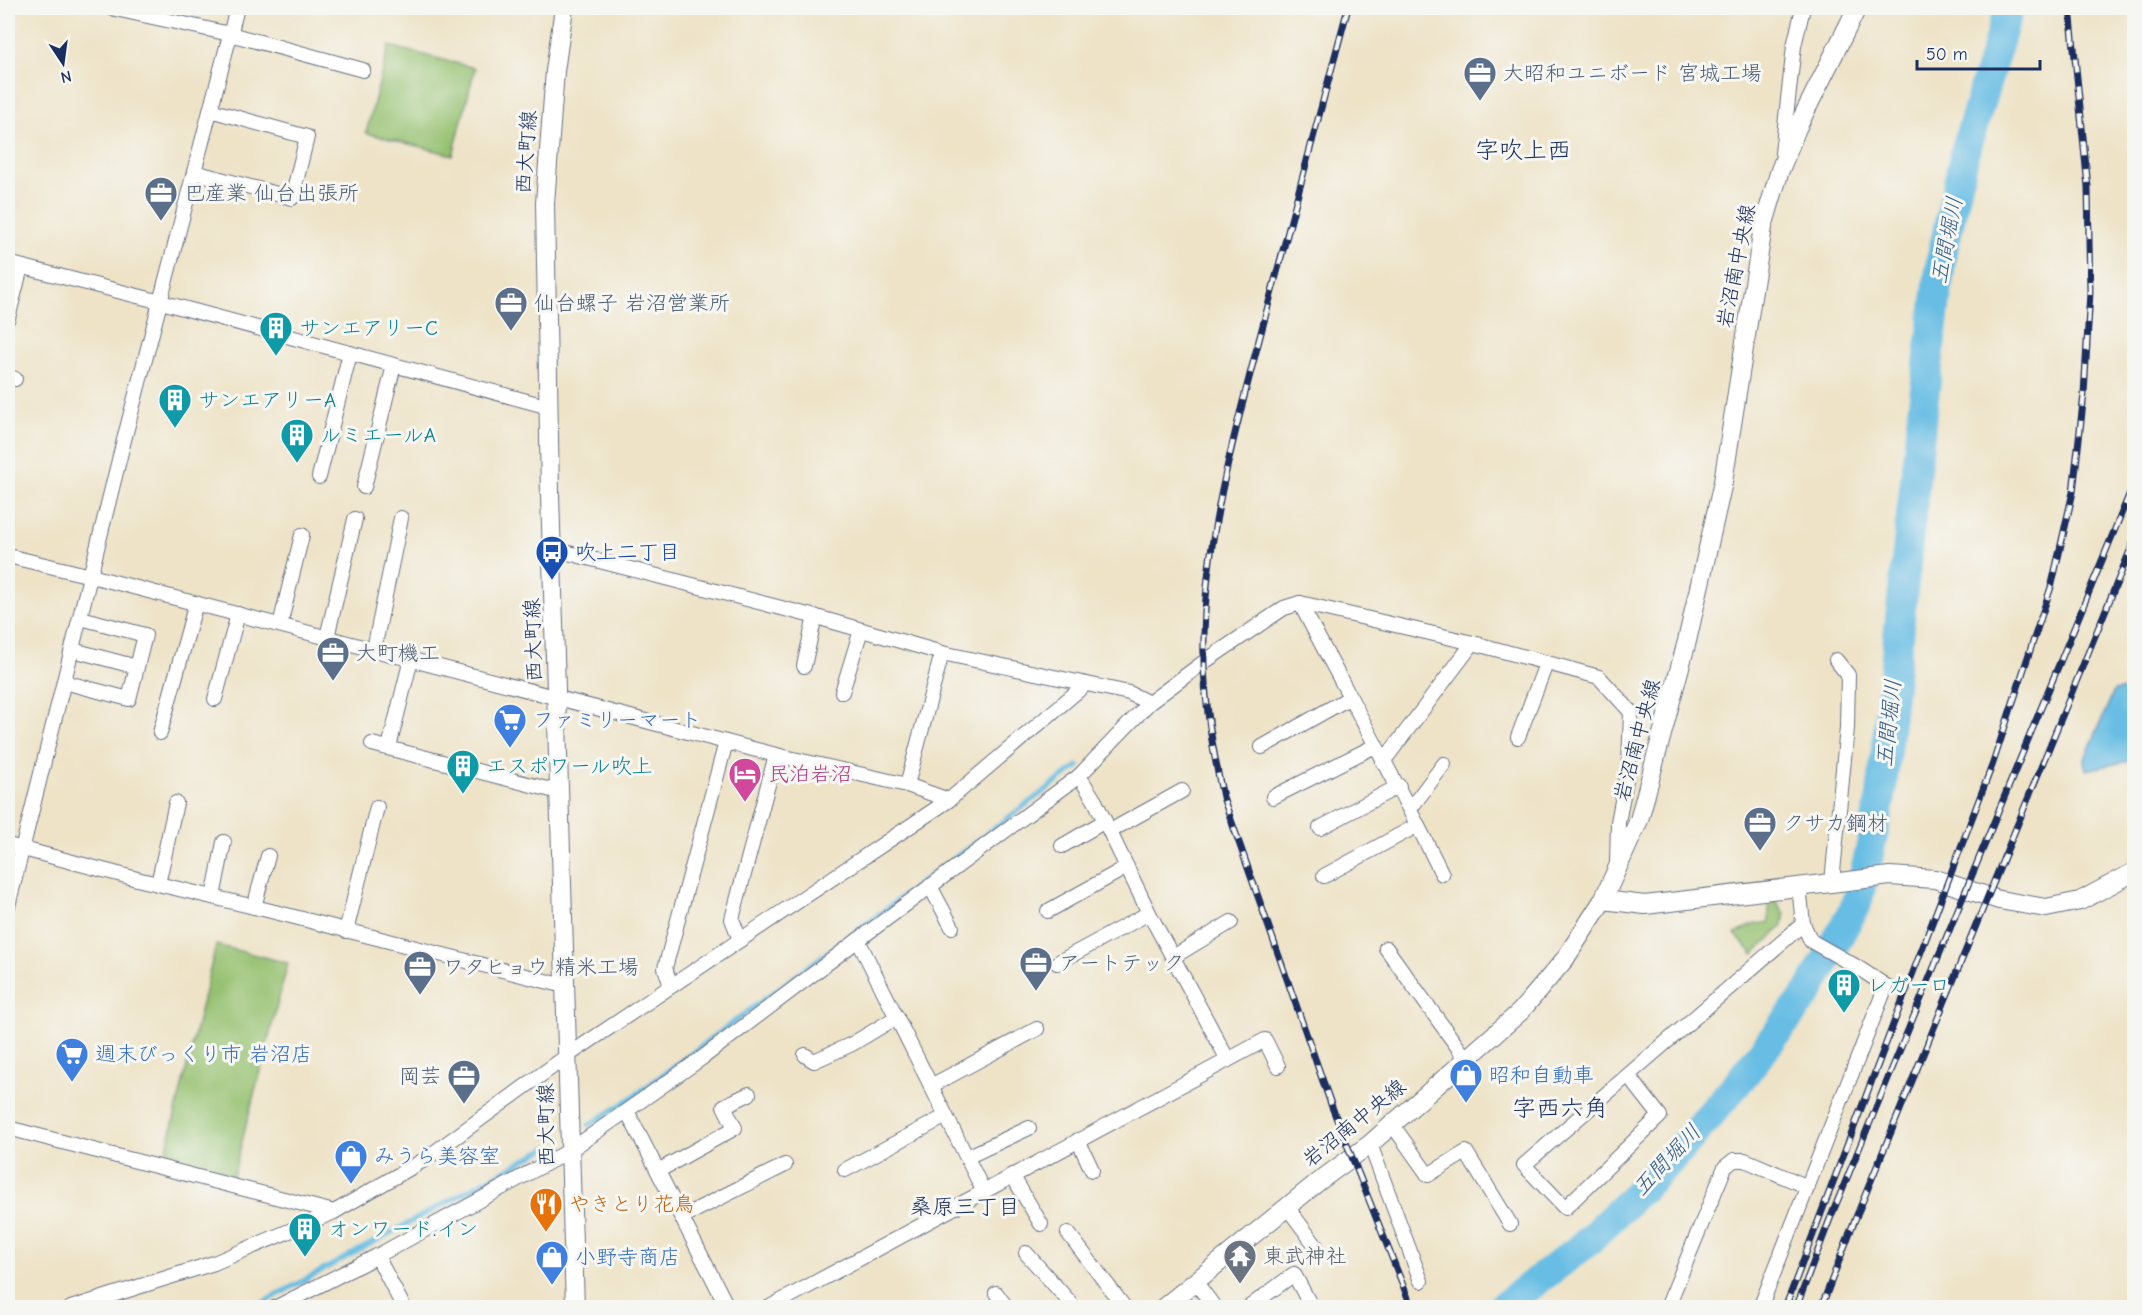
<svg xmlns="http://www.w3.org/2000/svg" width="2142" height="1315" font-family="'Comic Neue','Klee One',sans-serif">
<rect width="100%" height="100%" fill="#f6f6f2"/>
<filter id="ink" filterUnits="userSpaceOnUse"><feTurbulence type="fractalNoise" baseFrequency=".0167" numOctaves="2"/><feDisplacementMap in="SourceGraphic" scale="12" xChannelSelector="R" yChannelSelector="G"/><feConvolveMatrix kernelMatrix="1 2 1 2 8 2 1 2 1" color-interpolation-filters="sRGB"/></filter>
<filter id="wash" filterUnits="userSpaceOnUse"><feTurbulence type="fractalNoise" baseFrequency=".008" numOctaves="4" result="noise"/><feDisplacementMap in="SourceGraphic" scale="24" xChannelSelector="R" yChannelSelector="G"/><feGaussianBlur stdDeviation="1.35" result="paint"/><feColorMatrix in="noise" values="0 0 0 0 0 0 0 0 0 0 0 0 0 0 0 0 0 1.4 0 .05"/><feComposite in="paint" operator="in"/></filter>
<g filter="url(#wash)">
<rect width="100%" height="100%" fill="#eee3c7"/>
<g fill="#95c16f" stroke="#587866" stroke-width="1.5">
<path d="M 389,46 L 475,68 L 453,155 L 366,133 Z"/>
<path d="M 1776,901 L 1785,914 L 1782,927 L 1753,954 L 1735,934 L 1752,925 L 1769,922 L 1769,902 Z"/>
<path d="M 216,945 L 288,963 L 233,1176 L 164,1161 Z"/>
</g>
<path fill="#68bde4" stroke="#4276a1" stroke-width="1.5" d="M 2134,688 L 2134,760 L 2086,770 L 2084,761 L 2114,691 Z"/>
<g fill="none" stroke-linecap="round" stroke-linejoin="round">
<g stroke="#68bde4" stroke-width="5">
<path d="M 589,1125 L 630,1099 L 1078,766"/>
<path d="M 253,1308 L 548,1147"/>
</g>
<path stroke="#68bde4" stroke-width="30" d="M 1501,1308 L 1584,1245 L 1671,1160 L 1740,1080 L 1808,993 L 1857,903 L 1869,855 L 1881,796 L 1923,405 L 1941,260 L 1965,152 L 2009,8"/>
</g>
</g>
<g filter="url(#ink)">
<g fill="none" stroke-linecap="round" stroke-linejoin="round">
<g stroke="#656e83" stroke-width="16">
<g id="street">
<path d="M 111,8 L 230,34 L 363,70"/>
<path d="M 1782,153 L 1794,46 L 1803,8"/>
<path d="M 194,172 L 292,198 L 307,137 L 210,110"/>
<path d="M 8,263 L 161,302 L 549,407"/>
<path d="M 8,318 L 21,267"/>
<path d="M 8,376 L 15,379"/>
<path d="M 319,477 L 350,353"/>
<path d="M 364,487 L 394,365"/>
<path d="M 553,549 L 820,618 L 942,653 L 1129,693 L 1149,703"/>
<path d="M 8,556 L 91,576 L 776,755 L 907,785 L 949,800"/>
<path d="M 1300,603 C 1347,693 1397,782 1442,874"/>
<path d="M 280,625 L 302,535"/>
<path d="M 327,637 L 355,519"/>
<path d="M 374,649 L 401,518"/>
<path d="M 73,650 L 137,667"/>
<path d="M 804,666 L 815,616"/>
<path d="M 64,682 L 129,699 L 145,635 L 81,618"/>
<path d="M 842,692 L 861,630"/>
<path d="M 215,699 L 238,614"/>
<path d="M 160,733 L 196,603"/>
<path d="M 1518,737 L 1546,664"/>
<path d="M 372,744 L 559,792"/>
<path d="M 389,747 L 411,659"/>
<path d="M 1262,747 L 1349,698"/>
<path d="M 1383,762 L 1473,643"/>
<path d="M 907,785 L 942,653"/>
<path d="M 1273,797 L 1375,746"/>
<path d="M 1410,809 L 1444,764"/>
<path d="M 1320,828 L 1399,786"/>
<path d="M 1110,831 L 1182,791"/>
<path d="M 8,845 L 141,880 L 267,910 L 565,986"/>
<path d="M 1062,846 L 1105,821"/>
<path d="M 1324,876 L 1418,825"/>
<path d="M 1832,882 L 1847,728 L 1848,675 L 1836,660"/>
<path d="M 158,884 L 176,803"/>
<path d="M 930,886 L 952,927"/>
<path d="M 213,897 L 224,842"/>
<path d="M 8,906 L 125,436 L 237,8"/>
<path d="M 254,907 L 268,856"/>
<path d="M 1048,911 L 1127,867"/>
<path d="M 346,931 L 377,807"/>
<path d="M 740,940 L 732,919 L 776,755"/>
<path d="M 1386,948 L 1467,1060"/>
<path d="M 1173,957 L 1231,922"/>
<path d="M 1057,963 L 1149,913"/>
<path d="M 671,986 L 665,968 L 726,742"/>
<path d="M 805,1055 L 814,1061 L 852,1044 L 897,1017"/>
<path d="M 1228,1060 L 1149,913 L 1095,801 L 1079,776 L 1149,703 L 1204,662 L 1284,608 L 1300,603 L 1473,643 L 1599,677 L 1631,712 L 1629,764 L 1618,822 L 1617,865"/>
<path d="M 1628,1075 L 1660,1116 L 1565,1208 L 1524,1165 L 1803,924"/>
<path d="M 931,1086 L 1037,1029"/>
<path d="M 627,1111 L 728,1308"/>
<path d="M 1392,1124 L 1428,1175 L 1466,1152 L 1510,1224"/>
<path d="M 8,1128 L 334,1212"/>
<path d="M 1078,1140 L 1092,1170"/>
<path d="M 1370,1144 L 1421,1281"/>
<path d="M 967,1157 L 1029,1128"/>
<path d="M 845,1170 L 946,1116"/>
<path d="M 658,1171 L 735,1128 L 724,1106 L 749,1094"/>
<path d="M 1012,1175 L 1041,1224"/>
<path d="M 983,1190 L 858,940 L 1079,776"/>
<path d="M 1287,1207 L 1316,1246"/>
<path d="M 682,1217 L 785,1165"/>
<path d="M 1068,1233 L 1125,1308"/>
<path d="M 1026,1253 L 1075,1308"/>
<path d="M 377,1256 L 404,1308"/>
<path d="M 1195,1281 L 1215,1308"/>
<path d="M 996,1293 L 1007,1308"/>
<path d="M 71,1308 L 214,1263 L 334,1212 L 424,1160 L 567,1056 L 949,800 L 1086,684"/>
<path d="M 275,1308 L 377,1256 L 569,1151 L 702,1058 L 858,940"/>
<path d="M 768,1308 L 1265,1040 L 1278,1066"/>
<path d="M 1248,1308 L 1294,1274 L 1312,1308"/>
<path d="M 1667,1308 L 1725,1167 L 1734,1160 L 1745,1160 L 1808,1187"/>
<path d="M 1760,1308 L 1886,986 L 1857,967 L 1811,941 L 1803,924 L 1799,886"/>
</g>
</g>
<g stroke="#656e83" stroke-width="20">
<g id="secondary">
<path d="M 564,8 L 555,71 L 545,203 L 550,494 L 575,1308"/>
<path d="M 1603,900 L 1645,905 L 1890,876 L 1935,879 L 1999,900 L 2046,908 L 2080,901 L 2134,872"/>
<path d="M 1163,1308 L 1318,1182 L 1370,1144 L 1520,1012 L 1565,959 L 1603,900 L 1639,820 L 1687,641 L 1723,482 L 1763,227 L 1780,170 L 1797,128 L 1857,8"/>
</g>
</g>
<use href="#street" stroke="#fff" stroke-width="14"/>
<use href="#secondary" stroke="#fff" stroke-width="18"/>
<g stroke="#1b2f5e" stroke-width="7">
<g id="rail">
<path d="M 1348,8 C 1321,107 1295,206 1268,306 C 1238,422 1201,541 1204,662 C 1205,707 1213,752 1223,797 L 1332,1107 L 1412,1308"/>
<path d="M 1785,1308 L 1993,763 L 2052,584 L 2073,492 L 2084,394 L 2090,292 L 2088,187 L 2070,8"/>
<path d="M 1796,1308 L 1830,1219 L 2134,483"/>
<path d="M 1821,1308 L 1852,1227 L 2134,541"/>
</g>
</g>
<use href="#rail" stroke="#f6f6f2" stroke-width="4.5" stroke-dasharray="14" stroke-linecap="butt"/>
</g>
</g>
<defs>
<g id="office-pin" transform="scale(1.725)"><path d="M0 17L-7.5 6A9.5 9.5 0 1 1 7.5 6Z" fill="#5c6f8a" stroke="#f6f6f2"/><path d="M-6-3h4V-5.5h4V-3h4V5H-6ZM-1-4.5V-3h2v-1.5ZM-6 0V1H6V0Z" fill="#fff"/></g>
<g id="building-pin" transform="scale(1.725)"><path d="M0 17L-7.5 6A9.5 9.5 0 1 1 7.5 6Z" fill="#0f9aa8" stroke="#f6f6f2"/><path d="M-4-6H4V6H1V3H-1V6H-4ZM-2.5-4.3h1.7v1.8h-1.7ZM.8-4.3h1.7v1.8H.8ZM-2.5-1h1.7V.8h-1.7ZM.8-1h1.7V.8H.8Z" fill="#fff"/></g>
<g id="bus-pin" transform="scale(1.725)"><path d="M0 17L-7.5 6A9.5 9.5 0 1 1 7.5 6Z" fill="#1a4fb4" stroke="#f6f6f2"/><path d="M-5-6H5V4H4V6H2V4H-2V6H-4V4H-5ZM-3.5-4V0h7V-4ZM-3.5 1.2v1.5H-2V1.2ZM2 1.2v1.5H3.5V1.2Z" fill="#fff"/></g>
<g id="supermarket-pin" transform="scale(1.725)"><path d="M0 17L-7.5 6A9.5 9.5 0 1 1 7.5 6Z" fill="#3f7fe0" stroke="#f6f6f2"/><path d="M-6-5.5h2.5l.6 2H6L4.5 2H-2.5L-4.4-4H-6ZM-1.5 3.2a1.3 1.3 0 1 0 .1 0ZM3 3.2a1.3 1.3 0 1 0 .1 0Z" fill="#fff"/></g>
<g id="hotel-pin" transform="scale(1.725)"><path d="M0 17L-7.5 6A9.5 9.5 0 1 1 7.5 6Z" fill="#d1479c" stroke="#f6f6f2"/><path d="M-6-4.5h1.5V1H6V5H4.5V3h-9V5H-6ZM-4 0a1.8 1.8 0 1 1 3.6 0ZM.5 0V-2.5h3Q6-2.5 6 0Z" fill="#fff"/></g>
<g id="shop-pin" transform="scale(1.725)"><path d="M0 17L-7.5 6A9.5 9.5 0 1 1 7.5 6Z" fill="#3f7fe0" stroke="#f6f6f2"/><path d="M-5-2.5h2.3a2.7 3.5 0 0 1 5.4 0H5L5.5 6h-11ZM-1.5-2.5h3a1.5 2.3 0 0 0-3 0Z" fill="#fff"/></g>
<g id="restaurant-pin" transform="scale(1.725)"><path d="M0 17L-7.5 6A9.5 9.5 0 1 1 7.5 6Z" fill="#e8710a" stroke="#f6f6f2"/><path d="M-5-6h1v4h1v-4h1v4h1v-4h1v5L-1.5 .5V6h-2V.5L-5-1ZM5-6V6H3V1.5H1.5Q1.5-4 5-6Z" fill="#fff"/></g>
<g id="temple-pin" transform="scale(1.725)"><path d="M0 17L-7.5 6A9.5 9.5 0 1 1 7.5 6Z" fill="#6b7280" stroke="#f6f6f2"/><path d="M0-6L5-2H3V0L6.5 2.5H4V6H1.5V3h-3V6H-4V2.5H-6.5L-3 0V-2H-5Z" fill="#fff"/></g>
</defs>
<g fill-rule="evenodd">
<use href="#office-pin" x="1480" y="73"/>
<use href="#office-pin" x="161" y="193"/>
<use href="#office-pin" x="511" y="303"/>
<use href="#building-pin" x="276" y="328"/>
<use href="#building-pin" x="175" y="400"/>
<use href="#building-pin" x="297" y="435"/>
<use href="#bus-pin" x="552" y="552"/>
<use href="#office-pin" x="333" y="653"/>
<use href="#supermarket-pin" x="510" y="720"/>
<use href="#building-pin" x="463" y="766"/>
<use href="#hotel-pin" x="745" y="774"/>
<use href="#office-pin" x="1760" y="823"/>
<use href="#office-pin" x="1036" y="963"/>
<use href="#office-pin" x="420" y="967"/>
<use href="#building-pin" x="1844" y="985"/>
<use href="#supermarket-pin" x="72" y="1054"/>
<use href="#shop-pin" x="1466" y="1075"/>
<use href="#office-pin" x="464" y="1076"/>
<use href="#shop-pin" x="351" y="1156"/>
<use href="#restaurant-pin" x="546" y="1204"/>
<use href="#building-pin" x="305" y="1229"/>
<use href="#temple-pin" x="1240" y="1256"/>
<use href="#shop-pin" x="552" y="1257"/>
</g>
<g text-anchor="middle" dominant-baseline="central" stroke-width="6" stroke-linejoin="round" paint-order="stroke">
<g font-size="21" fill="#4e5e75" stroke="#f6f6f2" text-anchor="start">
<text x="1503" y="73">大昭和ユニボード 宮城工場</text>
<text x="184" y="193">巴産業 仙台出張所</text>
<text x="534" y="303">仙台螺子 岩沼営業所</text>
<text x="356" y="653">大町機工</text>
<text x="1783" y="823">クサカ鋼材</text>
<text x="1059" y="963">アートテック</text>
<text x="443" y="967">ワタヒョウ 精米工場</text>
<text x="441" y="1076" text-anchor="end">岡芸</text>
</g>
<g font-size="21" fill="#1b2f5e" stroke="#f6f6f2">
<text transform="translate(526 152) rotate(-86)">西大町線</text>
<text transform="translate(1736 266) rotate(-79)">岩沼南中央線</text>
<text transform="translate(533 640) rotate(-92)">西大町線</text>
<text transform="translate(1637 740) rotate(-75)">岩沼南中央線</text>
<text transform="translate(1354 1123) rotate(-39)">岩沼南中央線</text>
<text transform="translate(546 1125) rotate(-91)">西大町線</text>
</g>
<g font-size="21" fill="#0d838f" stroke="#f6f6f2" text-anchor="start">
<text x="299" y="328">サンエアリーC</text>
<text x="198" y="400">サンエアリーA</text>
<text x="320" y="435">ルミエールA</text>
<text x="486" y="766">エスポワール吹上</text>
<text x="1867" y="985">レガーロ</text>
<text x="328" y="1229">オンワード.イン</text>
</g>
<g font-size="21" fill="#164399" stroke="#f6f6f2" text-anchor="start">
<text x="575" y="552">吹上二丁目</text>
</g>
<g font-size="21" fill="#366cbe" stroke="#f6f6f2" text-anchor="start">
<text x="533" y="720">ファミリーマート</text>
<text x="95" y="1054">週末びっくり市 岩沼店</text>
<text x="1489" y="1075">昭和自動車</text>
<text x="374" y="1156">みうら美容室</text>
<text x="575" y="1257">小野寺商店</text>
</g>
<g font-size="21" fill="#b23c85" stroke="#f6f6f2" text-anchor="start">
<text x="768" y="774">民泊岩沼</text>
</g>
<g font-size="21" fill="#c56008" stroke="#f6f6f2" text-anchor="start">
<text x="569" y="1204">やきとり花鳥</text>
</g>
<g font-size="21" fill="#5b616d" stroke="#f6f6f2" text-anchor="start">
<text x="1263" y="1256">東武神社</text>
</g>
<g font-size="22" font-style="italic" fill="#325a86" stroke="#f6f6f2">
<text transform="translate(1947 240) rotate(-79)">五間堀川</text>
<text transform="translate(1889 723) rotate(-84)">五間堀川</text>
<text transform="translate(1667 1160) rotate(-47)">五間堀川</text>
</g>
<g font-size="22" fill="#1b2f5e" stroke="#f6f6f2">
<text x="965" y="1207">桑原三丁目</text>
</g>
<g font-size="24" fill="#1b2f5e" stroke="#f6f6f2">
<text x="1523" y="150">字吹上西</text>
<text x="1560" y="1108">字西六角</text>
</g>
</g>
<rect width="2142" height="1315" fill="none" stroke="#f6f6f2" stroke-width="30"/>
<g transform="translate(63 63) rotate(167)" stroke="#f6f6f2" stroke-width="4.5" paint-order="stroke">
<path d="M0-4.5L10 22L0 15L-10 22Z" fill="#1b2f5e"/>
<text y="-9" font-size="16" font-weight="bold" text-anchor="middle" fill="#1b2f5e">N</text>
</g>
<path d="M1917 60v9h123v-9" fill="none" stroke="#1b2f5e" stroke-width="3"/>
<text x="1926" y="60" font-size="18" fill="#1b2f5e" stroke="#f6f6f2" stroke-width="4.5" paint-order="stroke">50 m</text>
</svg>
